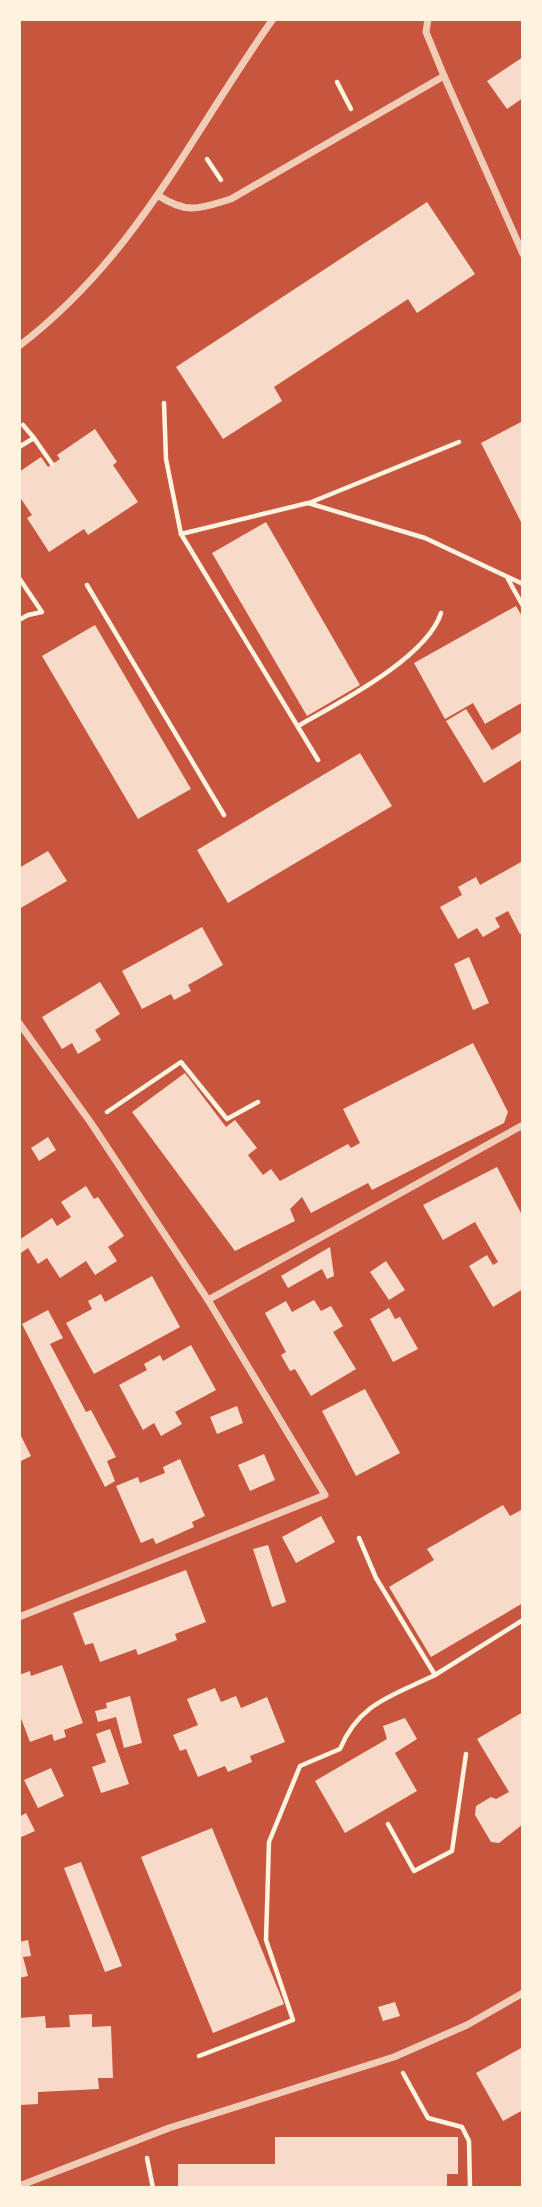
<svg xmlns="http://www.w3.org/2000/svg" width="542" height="2207" font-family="'Zilla Slab',serif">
<rect width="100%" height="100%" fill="#c8553d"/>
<g fill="#f7dbc8">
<path d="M 523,57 L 523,98 L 507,109 L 487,81 Z"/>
<path d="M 427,202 L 475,274 L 417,313 L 408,299 L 274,387 L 282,401 L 223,439 L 176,367 Z"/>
<path d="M 523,421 L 523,526 L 481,443 Z"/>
<path d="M 95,429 L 117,462 L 113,465 L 138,502 L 88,535 L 84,529 L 49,552 L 27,518 L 32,515 L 19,496 L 19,472 L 41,457 L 48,467 L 60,459 L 57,455 Z"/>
<path d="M 266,522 L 360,685 L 307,716 L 212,553 Z"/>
<path d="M 516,606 L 523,618 L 523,702 L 485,724 L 473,703 L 445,719 L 414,663 Z"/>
<path d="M 95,625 L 191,789 L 138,819 L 42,656 Z"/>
<path d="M 466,709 L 492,750 L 523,731 L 523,759 L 484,783 L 446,721 Z"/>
<path d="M 360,753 L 392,806 L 228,903 L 197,850 Z"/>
<path d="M 48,851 L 67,881 L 19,909 L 19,868 Z"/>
<path d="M 523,861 L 523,933 L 520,934 L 508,911 L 495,918 L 500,927 L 483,937 L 477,928 L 458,939 L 440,907 L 462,895 L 458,887 L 476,877 L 480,885 Z"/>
<path d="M 202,927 L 223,965 L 188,985 L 191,991 L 174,1000 L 171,994 L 142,1009 L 122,971 Z"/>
<path d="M 469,957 L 489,1003 L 473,1010 L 454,964 Z"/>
<path d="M 100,982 L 120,1014 L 95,1030 L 101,1040 L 78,1054 L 72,1043 L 62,1049 L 42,1017 Z"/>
<path d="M 473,1043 L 508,1112 L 504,1123 L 372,1190 L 368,1183 L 311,1213 L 302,1197 L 290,1209 L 295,1221 L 235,1251 L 132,1112 L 185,1073 L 226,1127 L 235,1120 L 257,1148 L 248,1155 L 263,1175 L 271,1169 L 280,1181 L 348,1144 L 351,1148 L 360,1143 L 343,1109 Z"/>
<path d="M 48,1137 L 56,1150 L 39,1161 L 31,1148 Z"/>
<path d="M 497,1167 L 523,1217 L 523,1289 L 493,1307 L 469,1266 L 487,1255 L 493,1265 L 498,1262 L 475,1222 L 443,1240 L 423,1205 Z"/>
<path d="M 86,1186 L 94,1199 L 98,1197 L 124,1236 L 108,1247 L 117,1261 L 95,1275 L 86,1261 L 60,1278 L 47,1258 L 38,1264 L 28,1248 L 21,1253 L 19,1240 L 52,1218 L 57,1226 L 71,1217 L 61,1202 Z"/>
<path d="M 330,1247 L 334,1276 L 327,1279 L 322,1269 L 288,1288 L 281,1276 Z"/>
<path d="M 386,1261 L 405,1290 L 389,1300 L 370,1272 Z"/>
<path d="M 152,1276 L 180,1327 L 94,1374 L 66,1323 L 92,1309 L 88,1301 L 101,1294 L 105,1302 Z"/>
<path d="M 314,1300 L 321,1311 L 331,1306 L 343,1326 L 333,1332 L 356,1369 L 311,1396 L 295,1369 L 290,1371 L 281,1355 L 286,1352 L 265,1313 L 286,1301 L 292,1312 Z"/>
<path d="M 389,1308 L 395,1319 L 400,1317 L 418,1349 L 393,1362 L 370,1319 Z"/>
<path d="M 48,1310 L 63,1338 L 50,1344 L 86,1412 L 91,1410 L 116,1457 L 107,1461 L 115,1481 L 105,1487 L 22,1324 Z"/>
<path d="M 191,1345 L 216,1390 L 175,1412 L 182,1424 L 161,1436 L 154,1423 L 143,1430 L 119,1385 L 147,1370 L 144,1364 L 160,1355 L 163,1361 Z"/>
<path d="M 365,1389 L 400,1453 L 356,1476 L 322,1411 Z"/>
<path d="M 237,1406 L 243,1423 L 217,1434 L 210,1417 Z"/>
<path d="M 19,1432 L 31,1456 L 19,1462 Z"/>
<path d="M 264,1454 L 275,1480 L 250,1491 L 238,1465 Z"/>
<path d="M 180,1459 L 205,1516 L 192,1522 L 194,1527 L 156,1544 L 153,1538 L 141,1543 L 116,1486 L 138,1477 L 140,1483 L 165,1473 L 163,1467 Z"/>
<path d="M 503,1505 L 510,1516 L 523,1509 L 523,1603 L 431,1657 L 389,1587 L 434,1560 L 427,1549 Z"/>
<path d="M 321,1516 L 335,1542 L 296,1563 L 282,1537 Z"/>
<path d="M 268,1545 L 286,1602 L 272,1607 L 253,1549 Z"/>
<path d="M 186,1570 L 206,1622 L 175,1634 L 177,1640 L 138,1655 L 136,1649 L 100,1662 L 93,1643 L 85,1645 L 73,1613 Z"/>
<path d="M 62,1665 L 83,1723 L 64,1730 L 66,1737 L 54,1741 L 52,1734 L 30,1742 L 19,1713 L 19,1675 L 30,1671 L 31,1676 Z"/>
<path d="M 215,1688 L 221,1702 L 236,1696 L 241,1708 L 267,1697 L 285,1742 L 250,1756 L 252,1762 L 228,1772 L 225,1766 L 198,1777 L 186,1749 L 180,1751 L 173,1735 L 198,1725 L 187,1699 Z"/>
<path d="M 130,1696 L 142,1743 L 124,1748 L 116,1717 L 98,1722 L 95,1711 L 107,1708 L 106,1703 Z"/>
<path d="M 523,1712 L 523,1824 L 499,1843 L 491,1842 L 475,1815 L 476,1806 L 491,1797 L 496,1799 L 509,1792 L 477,1739 Z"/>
<path d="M 405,1718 L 417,1739 L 395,1753 L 417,1791 L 345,1833 L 315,1781 L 387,1739 L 383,1726 Z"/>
<path d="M 110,1729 L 129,1784 L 101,1793 L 92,1767 L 106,1762 L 96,1734 Z"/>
<path d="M 51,1768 L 64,1796 L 38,1808 L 24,1780 Z"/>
<path d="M 26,1813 L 35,1831 L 19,1838 L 19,1817 Z"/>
<path d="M 212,1828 L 284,2004 L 213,2033 L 141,1857 Z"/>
<path d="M 81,1862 L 122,1966 L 105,1972 L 64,1868 Z"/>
<path d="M 28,1940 L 31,1956 L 23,1957 L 28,1976 L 19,1978 L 19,1942 Z"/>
<path d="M 395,2002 L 400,2016 L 383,2021 L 378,2007 Z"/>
<path d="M 92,2014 L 92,2027 L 111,2026 L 113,2078 L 98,2078 L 99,2089 L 38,2092 L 38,2104 L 20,2105 L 19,2018 L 45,2016 L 46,2028 L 70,2027 L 69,2015 Z"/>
<path d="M 523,2047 L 523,2110 L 503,2121 L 476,2073 Z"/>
<path d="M 275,2137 L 458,2137 L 458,2174 L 447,2174 L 447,2188 L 178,2188 L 178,2164 L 275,2164 Z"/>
</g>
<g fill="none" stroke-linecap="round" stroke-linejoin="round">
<g stroke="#fff3e0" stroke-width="4.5">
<path d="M 337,82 L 351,109"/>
<path d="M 207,159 L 221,180"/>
<path d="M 164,403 L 166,459 L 181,534 L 318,760"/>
<path d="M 23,425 L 34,438"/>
<path d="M 19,447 L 34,438 L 52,464"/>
<path d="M 309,503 L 459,442"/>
<path d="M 181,534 L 308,503 L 425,538 L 523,584"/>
<path d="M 19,578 L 42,612 L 28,615 L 19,620"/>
<path d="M 508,579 L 523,606"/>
<path d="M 87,585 L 224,815"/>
<path d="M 298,726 C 338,703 427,658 441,613"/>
<path d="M 107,1112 L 181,1062 L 227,1119 L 258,1102"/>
<path d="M 435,1675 L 523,1620"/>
<path d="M 388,1824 L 414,1871 L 452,1851 L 466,1754"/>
<path d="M 199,2056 L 293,2020 L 266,1940 L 269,1842 L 300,1766 L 340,1749 C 359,1703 392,1696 435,1675 L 376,1578 L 359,1538"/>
<path d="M 403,2073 L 428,2118 L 462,2127 L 469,2141 L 470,2188"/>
<path d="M 147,2158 L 153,2188"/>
</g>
<g stroke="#f1ccb7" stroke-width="7">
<path d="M 444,76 L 523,254"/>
<path d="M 159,196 C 188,215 201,208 231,199 L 444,76 L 426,32 L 428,19"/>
<path d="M 19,346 C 138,255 189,137 273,19"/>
<path d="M 19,1023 L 91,1123 L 208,1300 L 325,1495 L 19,1617"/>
<path d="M 208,1300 L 523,1125"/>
<path d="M 19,2186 L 169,2128 L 394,2057 L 467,2025 L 523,1993"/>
</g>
</g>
<rect width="542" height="2207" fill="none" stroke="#fff3e0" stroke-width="42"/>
</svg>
